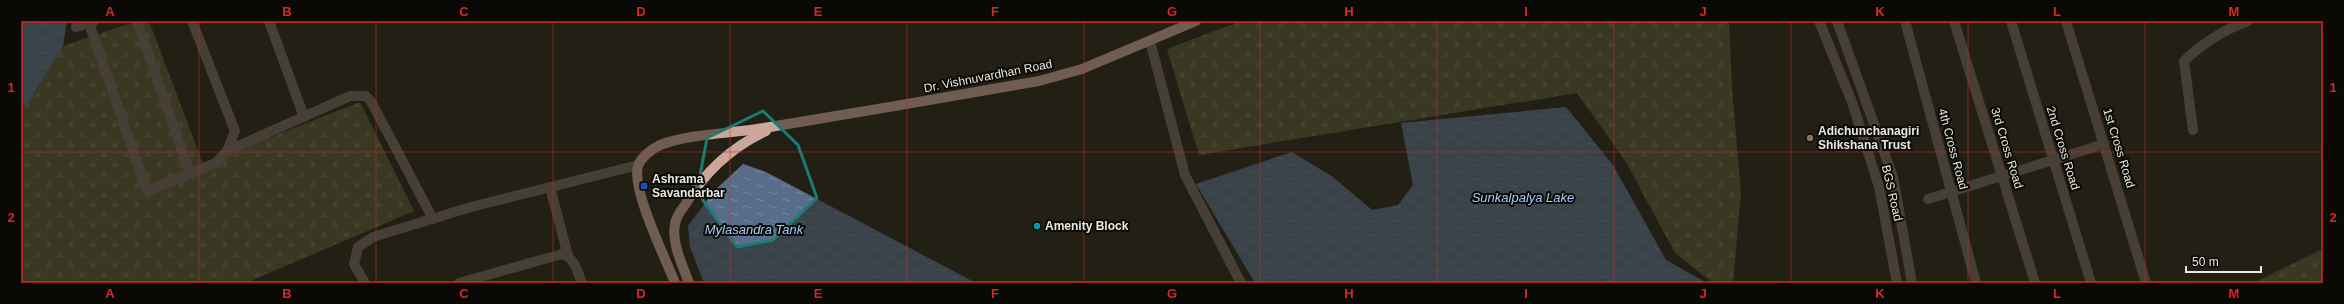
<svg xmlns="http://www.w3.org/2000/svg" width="2344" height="304" font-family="Helvetica,sans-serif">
<defs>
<pattern id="forest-firs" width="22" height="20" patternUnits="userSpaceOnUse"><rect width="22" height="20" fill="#555633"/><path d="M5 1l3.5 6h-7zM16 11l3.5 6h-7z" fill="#6e6e50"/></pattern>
<pattern id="water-ripples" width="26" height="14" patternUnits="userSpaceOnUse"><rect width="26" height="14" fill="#586d8a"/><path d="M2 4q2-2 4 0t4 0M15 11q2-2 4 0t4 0" fill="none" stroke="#7889a0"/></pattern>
</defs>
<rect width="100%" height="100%" fill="#222014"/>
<g fill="url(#forest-firs)">
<path d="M 137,21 L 149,21 L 203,164 L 360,102 L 414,211 L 246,283 L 21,283 L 21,107 L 29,102 L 63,46 Z"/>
<path d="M 1241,21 L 1729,21 L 1732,88 L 1741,193 L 1733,283 L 1713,283 L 1675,253 L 1626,162 L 1577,93 L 1199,155 L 1167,49 Z"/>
<path d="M 2323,249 L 2323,283 L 2253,283 Z"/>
</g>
<g fill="url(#water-ripples)">
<path d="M 21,21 L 67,21 L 63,46 L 29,102 L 21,107 Z"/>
<path d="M 1566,107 L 1613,165 L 1666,260 L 1707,283 L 1255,283 L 1196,184 L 1292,152 L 1333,177 L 1372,210 L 1398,205 L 1413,185 L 1401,123 Z"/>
<path d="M 743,164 L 766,172 L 976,283 L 704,283 L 690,247 L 688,226 L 714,191 Z"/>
</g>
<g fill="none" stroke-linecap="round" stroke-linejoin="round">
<g stroke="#74635d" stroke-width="10">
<path d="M 137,21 L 190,174"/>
<path d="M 269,21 L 304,117"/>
<path d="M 1819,21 L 1852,102 L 1879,187 L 1897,283"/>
<path d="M 1837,21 L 1893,177 L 1912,283"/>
<path d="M 1905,21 L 1976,283"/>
<path d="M 1954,21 L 2035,283"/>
<path d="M 2011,21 L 2091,283"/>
<path d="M 2066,21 L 2146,283"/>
<path d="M 89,23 L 147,191 L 216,163 L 227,151 L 235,131 L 192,21"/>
<path d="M 76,27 L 94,21"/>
<path d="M 1150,41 L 1185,175 L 1241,283"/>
<path d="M 2193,130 L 2184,61 C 2204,42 2223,30 2248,21"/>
<path d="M 227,151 L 350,96 L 366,96 L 372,103 L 433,219"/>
<path d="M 550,187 L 568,256"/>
<path d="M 1928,199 L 2104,144"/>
<path d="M 365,283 L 354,264 L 358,247 L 373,237 L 471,207 L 638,165"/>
<path d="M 459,283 L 562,254 C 575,258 577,271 582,283"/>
</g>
<g stroke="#caa79a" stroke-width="10">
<path d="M 675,283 C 666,259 631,189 638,166 C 641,157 652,149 660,145 C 692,133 730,134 764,128 C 856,113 947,97 1039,81 L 1082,69 L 1196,21"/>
<path d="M 689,283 C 683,266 671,243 675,224 C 676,217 681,210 685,205 C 704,173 732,147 766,131"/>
</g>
</g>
<path d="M0 0H2344V304H0ZM 763,111 L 798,145 L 817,198 L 773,240 L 737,247 L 697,192 L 707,138 Z" fill="#222014" fill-opacity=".55" fill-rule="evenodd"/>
<path fill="none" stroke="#1a7c74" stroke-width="3" stroke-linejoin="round" d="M 763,111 L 798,145 L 817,198 L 773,240 L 737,247 L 697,192 L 707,138 Z"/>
<path fill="none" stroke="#d62828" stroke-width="1" stroke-opacity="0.55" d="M 199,21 L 199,283M 376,21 L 376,283M 553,21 L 553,283M 730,21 L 730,283M 907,21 L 907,283M 1084,21 L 1084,283M 1260,21 L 1260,283M 1437,21 L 1437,283M 1614,21 L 1614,283M 1791,21 L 1791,283M 1968,21 L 1968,283M 2145,21 L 2145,283M 21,152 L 2323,152"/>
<circle fill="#8d6e63" stroke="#0a0905" stroke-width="1.5" cx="1810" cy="138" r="4"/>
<rect fill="#1a4fb4" stroke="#0a0905" stroke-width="1.5" x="640" y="182" width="8" height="8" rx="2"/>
<circle fill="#0f9aa8" stroke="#0a0905" stroke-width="1.5" cx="1037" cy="226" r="4"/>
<g text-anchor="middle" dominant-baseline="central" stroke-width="4" stroke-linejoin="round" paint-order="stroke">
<g font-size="12" fill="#eae9e1" stroke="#0a0905">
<text transform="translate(988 76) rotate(-11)">Dr. Vishnuvardhan Road</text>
<text transform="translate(2007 148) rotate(73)">3rd Cross Road</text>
<text transform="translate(2063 148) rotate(73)">2nd Cross Road</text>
<text transform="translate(2119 148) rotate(73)">1st Cross Road</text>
<text transform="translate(1953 149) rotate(75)">4th Cross Road</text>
<text transform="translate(1892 193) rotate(77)">BGS Road</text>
</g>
<g font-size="12" font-weight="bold" fill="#eae9e1" stroke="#0a0905" text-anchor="start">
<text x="1818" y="131">Adichunchanagiri<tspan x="1818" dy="14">Shikshana Trust</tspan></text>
<text x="652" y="179">Ashrama<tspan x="652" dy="14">Savandarbar</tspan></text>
<text x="1045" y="226">Amenity Block</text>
</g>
<g font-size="13" font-style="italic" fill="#a6cbfe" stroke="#0a0905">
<text x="1523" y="197">Sunkalpalya Lake</text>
<text x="754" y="229">Mylasandra Tank</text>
</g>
</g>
<rect width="2344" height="304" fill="none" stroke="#0a0905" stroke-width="44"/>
<path d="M2186 266v6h75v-6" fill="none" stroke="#eae9e1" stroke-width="2"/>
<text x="2192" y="266" font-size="12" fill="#eae9e1" stroke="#0a0905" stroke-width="3" paint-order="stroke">50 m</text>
<rect x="22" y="22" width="2300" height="260" fill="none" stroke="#d62828" stroke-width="1.5"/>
<g font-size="13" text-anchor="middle" font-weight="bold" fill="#d62828">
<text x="110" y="16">A</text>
<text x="287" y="16">B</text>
<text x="464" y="16">C</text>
<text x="641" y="16">D</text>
<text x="818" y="16">E</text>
<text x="995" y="16">F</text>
<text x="1172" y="16">G</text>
<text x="1349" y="16">H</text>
<text x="1526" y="16">I</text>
<text x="1703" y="16">J</text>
<text x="1880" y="16">K</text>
<text x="2057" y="16">L</text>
<text x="2234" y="16">M</text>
<text x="11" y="92">1</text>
<text x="2333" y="92">1</text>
<text x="11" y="222">2</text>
<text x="2333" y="222">2</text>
<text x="110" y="298">A</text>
<text x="287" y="298">B</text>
<text x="464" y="298">C</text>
<text x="641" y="298">D</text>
<text x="818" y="298">E</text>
<text x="995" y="298">F</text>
<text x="1172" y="298">G</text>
<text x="1349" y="298">H</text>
<text x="1526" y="298">I</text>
<text x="1703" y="298">J</text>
<text x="1880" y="298">K</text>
<text x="2057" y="298">L</text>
<text x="2234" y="298">M</text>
</g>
</svg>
